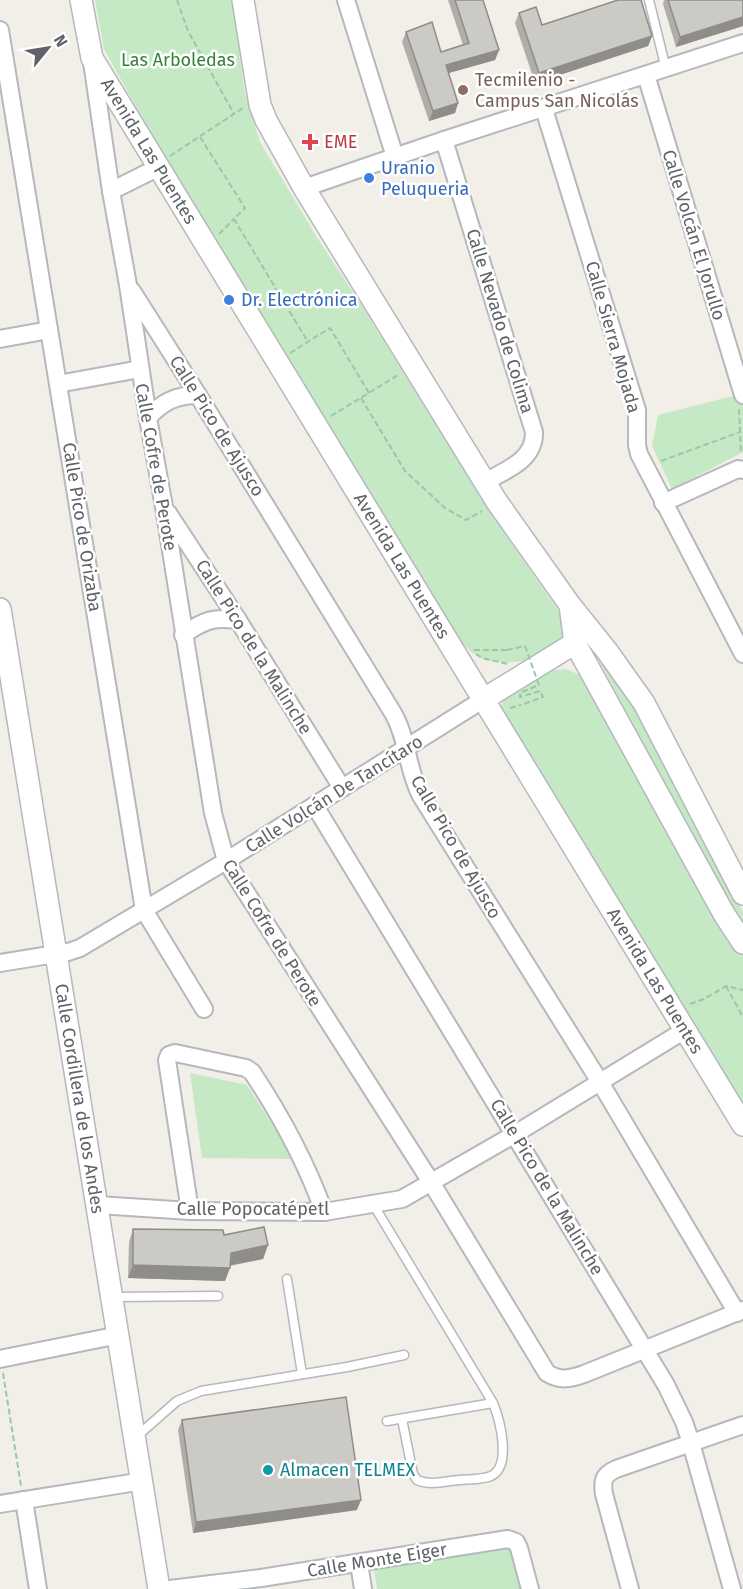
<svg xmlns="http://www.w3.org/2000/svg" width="743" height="1589" font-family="'Fira Sans',sans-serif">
<rect width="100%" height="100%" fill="#f1efe8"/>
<g fill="#c5e8c5">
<path d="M 95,0 L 232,0 L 245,94 L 260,142 L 316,236 L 362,306 L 487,508 L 557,609 C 560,615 564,621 564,627 C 563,661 507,668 482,658 C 472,654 464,645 457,637 L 214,239 L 134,103 L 104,49 Z"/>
<path d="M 733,396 L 743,404 L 743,452 L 672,489 L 652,446 L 658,415 Z"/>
<path d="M 587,637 L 638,711 L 743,912 L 743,933 Z"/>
<path d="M 566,669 L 585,677 L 743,953 L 743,1104 L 501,706 L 504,699 L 547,671 Z"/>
<path d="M 190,1073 L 247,1085 L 294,1159 L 202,1158 Z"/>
<path d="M 511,1542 L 524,1589 L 377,1589 L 374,1569 Z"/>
</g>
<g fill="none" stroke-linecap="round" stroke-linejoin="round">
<g stroke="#b5b8bc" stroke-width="11">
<g id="service">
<path d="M 649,0 L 666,69"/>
<path d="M 373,1204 L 493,1403 L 387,1421"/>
<path d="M 287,1279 L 302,1374"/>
<path d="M 113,1297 L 218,1296"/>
<path d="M 402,1419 L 413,1474 L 417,1480 C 430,1486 446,1481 459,1480 C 469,1479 482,1480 491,1476 C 512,1466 500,1420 493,1403"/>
<path d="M 136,1437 L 177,1401 L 201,1391 L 347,1367 L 404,1355"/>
</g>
</g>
<g stroke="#b5b8bc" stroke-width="20">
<g id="minor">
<path d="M 346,0 L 395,157"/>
<path d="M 0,30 L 144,910 L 204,1009"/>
<path d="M 92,62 L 111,191 L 128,285 L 148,418 L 164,507 L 213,813 L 226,861 L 431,1182 L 547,1373 C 560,1381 570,1379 584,1374 L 743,1310"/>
<path d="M 646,75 L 743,395"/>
<path d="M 544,109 L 637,410 L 637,445 L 639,454 L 743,654"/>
<path d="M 444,140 L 534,432 C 535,460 506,470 485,482"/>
<path d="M 304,188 L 444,140 L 743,43"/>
<path d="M 111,191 L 159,167"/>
<path d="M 132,291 L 198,395 L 393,713 C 408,739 407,770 421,796 L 600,1082 L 737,1313"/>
<path d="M 0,339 L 49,330"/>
<path d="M 58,384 L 140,369"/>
<path d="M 148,418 C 162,402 176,395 198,395"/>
<path d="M 663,503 L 738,469 L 743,470"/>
<path d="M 168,513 L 238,620 L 342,788"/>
<path d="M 183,635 C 204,620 213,617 238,620"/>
<path d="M 315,806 L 666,1385 L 684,1422 L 691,1443 L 732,1589"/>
<path d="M 0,963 L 68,952 L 80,948 L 226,861 L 484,699"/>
<path d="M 98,1205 L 190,1211 L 324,1212 L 402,1199 L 515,1134 L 685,1030"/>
<path d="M 190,1211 L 167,1060 L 169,1055 L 175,1053 L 246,1068 L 252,1072 C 281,1116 306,1162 324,1212"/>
<path d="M 0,1359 L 119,1335"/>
<path d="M 24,1500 L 38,1589"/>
<path d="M 0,1504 L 143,1481"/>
<path d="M 359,1563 L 363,1589"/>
<path d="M 170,1589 L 261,1578 L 508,1539 L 516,1542 L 519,1548 L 530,1589"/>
<path d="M 630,1589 L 604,1494 C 602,1481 603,1475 616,1469 L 743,1425"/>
</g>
</g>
<g stroke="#b5b8bc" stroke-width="24">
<g id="tertiary">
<path id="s1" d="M 81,0 L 92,58 L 743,1125"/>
<path d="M 243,0 L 260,105 L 266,120 L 304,188 L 497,502 L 570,605 L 607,651 L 644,703 L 743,894"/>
<path d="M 570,605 L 575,643 L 724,914 L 743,943"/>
<path id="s2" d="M 0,609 L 159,1589"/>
<path d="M 484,699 L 575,643"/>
</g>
</g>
<g stroke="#9cc7a9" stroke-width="2" stroke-dasharray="6 3" stroke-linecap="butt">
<path d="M 177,0 L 188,31 L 234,114"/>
<path d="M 200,137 L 245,208 L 234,219 L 308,342"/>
<path d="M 170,156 L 243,108"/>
<path d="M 219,234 L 234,219"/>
<path d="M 290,353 L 330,328 L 369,393"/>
<path d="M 361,398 L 405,471 L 445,508 L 466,520 L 482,511"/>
<path d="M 739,409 L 741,454"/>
<path d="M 331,416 L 398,375"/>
<path d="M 661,461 L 740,432"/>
<path d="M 474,650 L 507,650"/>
<path d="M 476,654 L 482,658 L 508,664"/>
<path d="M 510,708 L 521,705"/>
<path d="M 726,986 L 743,1017"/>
<path d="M 690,1004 L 704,999 L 726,986 L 743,990"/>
<path d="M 3,1373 L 21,1486"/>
</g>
<use href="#service" stroke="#fff" stroke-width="8"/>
<use href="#minor" stroke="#fff" stroke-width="16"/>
<use href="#tertiary" stroke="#fff" stroke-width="21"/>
<path stroke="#9cc7a9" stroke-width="2" stroke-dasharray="6 3" stroke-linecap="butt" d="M 507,650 L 525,646 L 539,685 L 520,693 L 520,697 L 540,691 L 543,697 L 521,705"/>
</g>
<g fill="#afaea9">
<path d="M 448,0 L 483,0 L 499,50 L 495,60 L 448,73 L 458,103 L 455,113 L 429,121 L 402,42 L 406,32 L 441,52 L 463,45 Z"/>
<path d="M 664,0 L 743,0 L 743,26 L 676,47 L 663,4 Z"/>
<path d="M 519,13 L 542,25 L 652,36 L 648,46 L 535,83 L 515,23 Z"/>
<path d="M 133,1229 L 224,1235 L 268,1245 L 263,1259 L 230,1266 L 225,1281 L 128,1278 L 129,1242 Z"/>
<path d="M 182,1420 L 357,1510 L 193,1533 L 178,1430 Z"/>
</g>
<g fill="#8f8d8a">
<path d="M 743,17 L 743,26 L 676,47 L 680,37 Z"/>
<path d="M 652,36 L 648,46 L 535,83 L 539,73 Z"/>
<path d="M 499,50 L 495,60 L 442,75 L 446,65 Z"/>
<path d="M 458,103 L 455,113 L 429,121 L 433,111 Z"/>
<path d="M 268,1245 L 263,1259 L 226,1266 L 231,1253 Z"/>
<path d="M 133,1265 L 230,1268 L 225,1281 L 128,1278 Z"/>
<path d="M 361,1500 L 357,1510 L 193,1533 L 196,1522 Z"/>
</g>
<g fill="#cccac5" stroke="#8f8d8a" stroke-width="1.5">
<path d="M 455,0 L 483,0 L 499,50 L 446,65 L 458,103 L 433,111 L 406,32 L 432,22 L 441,52 L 469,43 Z"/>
<path d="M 618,0 L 641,0 L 652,36 L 539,73 L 519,13 L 536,7 L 542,25 Z"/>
<path d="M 668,0 L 743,0 L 743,17 L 680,37 Z"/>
<path d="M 264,1227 L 268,1245 L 231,1253 L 230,1268 L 133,1265 L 133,1229 L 223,1230 L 224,1235 Z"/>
<path d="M 346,1397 L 361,1500 L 196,1522 L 182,1420 Z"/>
</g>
<circle fill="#8d6e63" stroke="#fff" stroke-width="2" cx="463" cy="90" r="6"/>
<path fill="#e0444e" stroke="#fff" stroke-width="2" d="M307 133h6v6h6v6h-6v6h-6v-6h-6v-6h6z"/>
<g fill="#3f7fe0" stroke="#fff" stroke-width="2">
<circle cx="369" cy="178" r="6"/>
<circle cx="229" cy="300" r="6"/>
</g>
<circle fill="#0f9aa8" stroke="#fff" stroke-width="2" cx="268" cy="1470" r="6"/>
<g text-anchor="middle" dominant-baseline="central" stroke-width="5" stroke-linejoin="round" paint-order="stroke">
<g font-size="18" fill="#348238" stroke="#fff">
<text x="178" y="60">Las Arboledas</text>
</g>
<g font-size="18" fill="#785e54" stroke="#fff" text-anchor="start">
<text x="475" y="80">Tecmilenio -<tspan x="475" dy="21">Campus San Nicolás</tspan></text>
</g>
<g font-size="18" fill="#be3a42" stroke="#fff" text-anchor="start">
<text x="324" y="142">EME</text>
</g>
<g font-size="18" fill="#5f6368" stroke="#fff">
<text stroke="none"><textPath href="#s1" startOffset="168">Avenida Las Puentes</textPath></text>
<text transform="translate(694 235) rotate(73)">Calle Volcán El Jorullo</text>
<text transform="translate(500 321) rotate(73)">Calle Nevado de Colima</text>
<text transform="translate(613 337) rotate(74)">Calle Sierra Mojada</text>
<text transform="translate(217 426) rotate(58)">Calle Pico de Ajusco</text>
<text transform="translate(156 467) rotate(80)">Calle Cofre de Perote</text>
<text transform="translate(82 527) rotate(81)">Calle Pico de Orizaba</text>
<text stroke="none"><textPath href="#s1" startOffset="654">Avenida Las Puentes</textPath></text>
<text transform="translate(254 647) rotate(58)">Calle Pico de la Malinche</text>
<text transform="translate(334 794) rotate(-32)">Calle Volcán De Tancítaro</text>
<text transform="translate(456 847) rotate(60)">Calle Pico de Ajusco</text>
<text transform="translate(272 933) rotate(58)">Calle Cofre de Perote</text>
<text stroke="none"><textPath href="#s1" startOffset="1140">Avenida Las Puentes</textPath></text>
<text stroke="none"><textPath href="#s2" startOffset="496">Calle Cordillera de los Andes</textPath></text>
<text transform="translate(547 1187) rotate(59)">Calle Pico de la Malinche</text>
<text x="253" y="1209">Calle Popocatépetl</text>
<text transform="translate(377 1560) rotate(-9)">Calle Monte Eiger</text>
</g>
<g font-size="18" fill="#366cbe" stroke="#fff" text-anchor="start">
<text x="381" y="168">Uranio<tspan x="381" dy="21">Peluqueria</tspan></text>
<text x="241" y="300">Dr. Electrónica</text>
</g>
<g font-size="18" fill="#0d838f" stroke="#fff" text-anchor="start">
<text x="280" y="1470">Almacen TELMEX</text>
</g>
</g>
<g transform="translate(48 48) rotate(60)" stroke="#ffffff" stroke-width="4.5" paint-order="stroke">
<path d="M0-4.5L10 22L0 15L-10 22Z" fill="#5f6368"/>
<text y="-9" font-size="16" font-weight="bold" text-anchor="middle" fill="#5f6368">N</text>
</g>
</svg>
